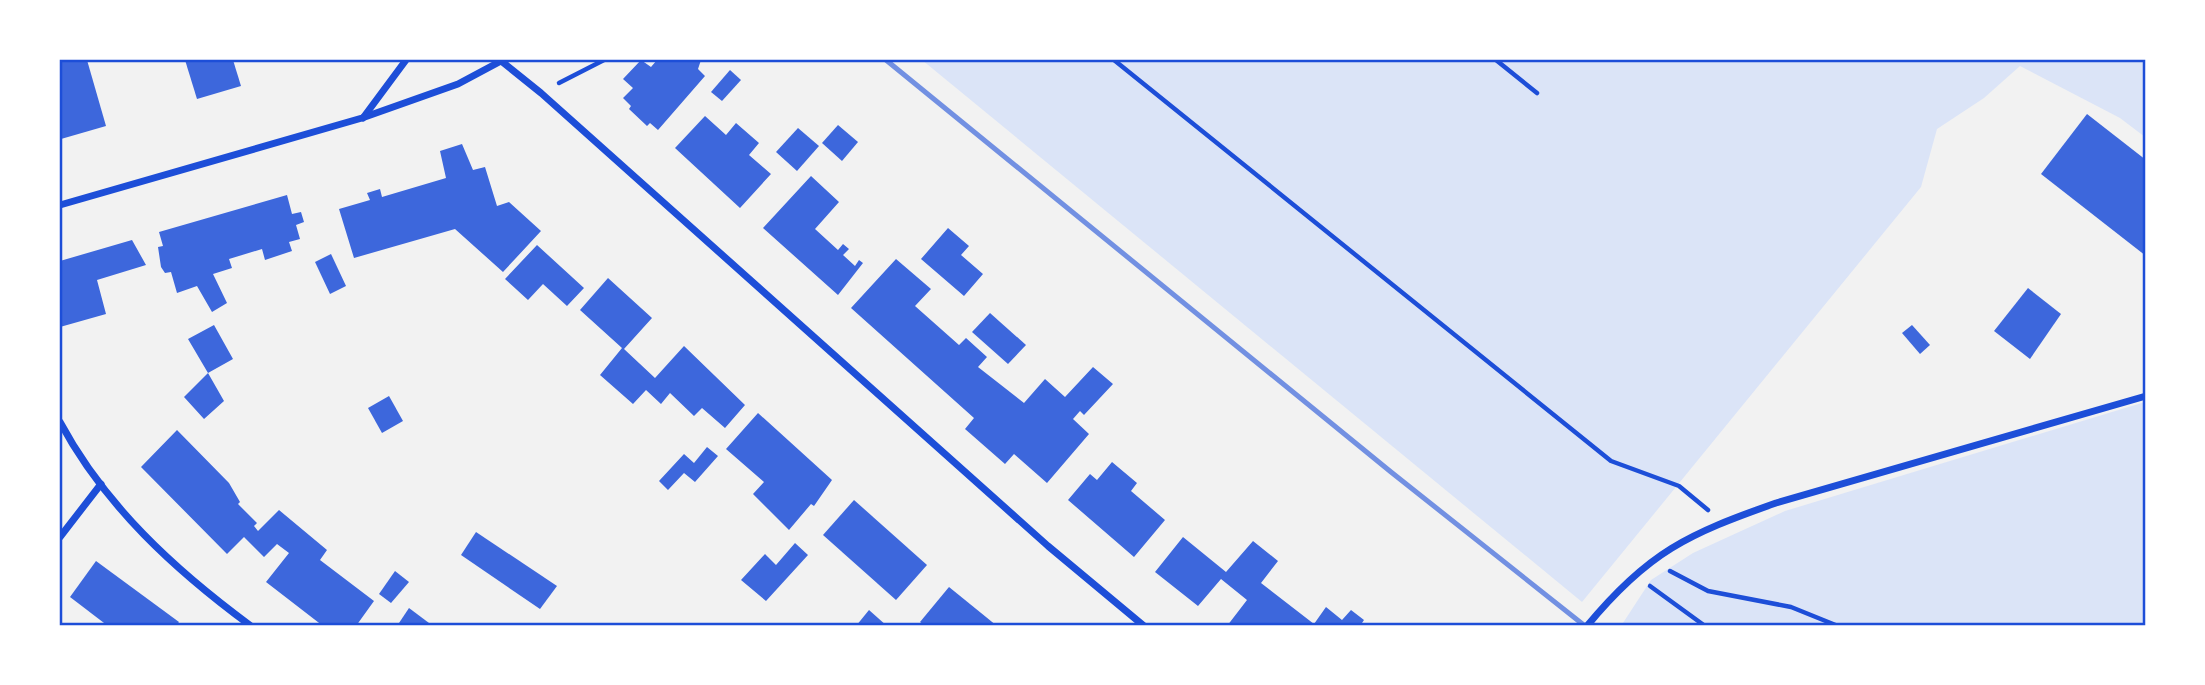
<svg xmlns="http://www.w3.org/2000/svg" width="2205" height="685" font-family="Quicksand,sans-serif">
<rect width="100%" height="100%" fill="#f2f2f2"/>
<g fill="#dbe4f7">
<path d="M 922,60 L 2145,60 L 2145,137 L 2120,118 L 2020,66 L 1984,98 L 1937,129 L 1921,187 L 1582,602 Z"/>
<path d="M 2145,402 L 2145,625 L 1621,626 L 1651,580 L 1693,553 L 1785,511 Z"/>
</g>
<g fill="#3d67dc">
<path d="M 60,60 L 87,60 L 106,126 L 61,139 Z"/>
<path d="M 185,60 L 233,60 L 241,86 L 197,99 Z"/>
<path d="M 641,60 L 651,67 L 657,60 L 701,60 L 698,69 L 705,76 L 658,130 L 650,123 L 647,126 L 629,109 L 631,106 L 623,98 L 633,88 L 623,79 Z"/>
<path d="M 730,70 L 741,80 L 722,101 L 711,92 Z"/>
<path d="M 2087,114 L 2146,160 L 2146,256 L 2041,174 Z"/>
<path d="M 705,116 L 726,135 L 736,123 L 759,143 L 749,155 L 771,174 L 740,208 L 675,148 Z"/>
<path d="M 838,125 L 858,142 L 842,161 L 822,143 Z"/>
<path d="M 798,128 L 819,146 L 797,171 L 776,152 Z"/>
<path d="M 462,144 L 473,170 L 485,167 L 497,206 L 509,202 L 541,231 L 503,272 L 455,229 L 354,258 L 339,209 L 370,200 L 367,193 L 380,189 L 382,197 L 446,178 L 440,151 Z"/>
<path d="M 811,176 L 839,202 L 815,229 L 838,250 L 843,244 L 849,249 L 843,255 L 855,266 L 859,260 L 863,263 L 838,295 L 763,228 Z"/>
<path d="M 287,195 L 292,214 L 301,212 L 304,222 L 296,225 L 300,239 L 289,242 L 292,251 L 265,260 L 262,249 L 229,259 L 232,268 L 213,274 L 227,303 L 212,312 L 197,286 L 177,293 L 171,272 L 165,273 L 161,267 L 158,247 L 163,246 L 159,232 Z"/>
<path d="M 948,228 L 969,246 L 961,255 L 983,274 L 964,296 L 921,259 Z"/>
<path d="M 132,240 L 146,265 L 97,280 L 106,314 L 60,327 L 60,261 Z"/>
<path d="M 537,245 L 584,288 L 567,306 L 543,284 L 528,300 L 505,279 Z"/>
<path d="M 331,254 L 346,286 L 330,294 L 315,262 Z"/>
<path d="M 896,259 L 931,289 L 915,306 L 959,345 L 966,338 L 987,357 L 978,367 L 1024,403 L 1045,379 L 1065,397 L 1093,367 L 1113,384 L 1084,415 L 1080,411 L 1073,419 L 1089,434 L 1047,483 L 1014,454 L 1005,464 L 965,429 L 974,418 L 851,308 Z"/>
<path d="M 608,278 L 652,318 L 624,349 L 655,378 L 684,346 L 745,405 L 725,428 L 702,408 L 694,416 L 670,393 L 661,404 L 646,390 L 633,404 L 600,375 L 622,348 L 580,310 Z"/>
<path d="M 2028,288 L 2061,314 L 2030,359 L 1994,331 Z"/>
<path d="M 990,313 L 1026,345 L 1008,364 L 972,332 Z"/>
<path d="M 214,325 L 233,359 L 208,373 L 224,401 L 204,419 L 184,397 L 208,373 L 188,339 Z"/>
<path d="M 1912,325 L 1930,345 L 1920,354 L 1902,333 Z"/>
<path d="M 389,396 L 403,421 L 382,433 L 368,408 Z"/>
<path d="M 758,413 L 832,480 L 814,506 L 811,504 L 789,530 L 753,494 L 764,482 L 726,449 Z"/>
<path d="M 177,430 L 229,483 L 240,502 L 238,504 L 257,523 L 254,526 L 258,531 L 279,510 L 327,550 L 320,560 L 374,601 L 356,626 L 323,626 L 266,582 L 289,553 L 277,544 L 264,557 L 244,537 L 227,554 L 141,467 Z"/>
<path d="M 707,447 L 718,456 L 695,482 L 684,473 L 668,490 L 659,481 L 684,454 L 694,463 Z"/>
<path d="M 1112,462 L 1137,483 L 1131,491 L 1165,520 L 1134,557 L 1068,500 L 1090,474 L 1097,480 Z"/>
<path d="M 854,500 L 927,565 L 896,600 L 823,535 Z"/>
<path d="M 476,532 L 557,586 L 540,609 L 461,555 Z"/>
<path d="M 1183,537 L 1226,572 L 1253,541 L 1278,561 L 1261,583 L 1314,624 L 1326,607 L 1342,620 L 1351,610 L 1364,620 L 1360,626 L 1227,626 L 1247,600 L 1221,579 L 1198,606 L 1155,572 Z"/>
<path d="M 795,543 L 808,555 L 766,601 L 741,580 L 765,554 L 776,565 Z"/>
<path d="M 96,561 L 179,622 L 176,626 L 108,626 L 70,597 Z"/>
<path d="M 395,571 L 409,582 L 391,603 L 379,594 Z"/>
<path d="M 949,587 L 986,617 L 997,626 L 925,626 L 920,622 Z"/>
<path d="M 409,608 L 433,626 L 397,626 Z"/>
<path d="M 869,610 L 887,626 L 856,626 Z"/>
</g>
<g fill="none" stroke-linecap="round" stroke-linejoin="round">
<g stroke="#1d4ed8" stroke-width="4.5">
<path d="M 1114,60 L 1611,461 L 1679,486 L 1708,510"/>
<path d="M 1496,60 L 1537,93"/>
<path d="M 559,83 L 604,60"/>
<path d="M 1670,571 L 1708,591 L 1791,607 L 1838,626"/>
<path d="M 1650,586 L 1705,626"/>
</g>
<g stroke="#1d4ed8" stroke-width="7">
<path d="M 500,60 L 541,93 L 1048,546 L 1144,626"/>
<path d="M 363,118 L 406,60"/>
<path d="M 60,205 L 362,118 L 458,84 L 501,61"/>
<path d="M 60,422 C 105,506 175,570 251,626"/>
<path d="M 60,537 L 101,484"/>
<path d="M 1587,626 C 1648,552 1688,534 1776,503 L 2146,396"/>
</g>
<path stroke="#7290e2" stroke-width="5" d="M 886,60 L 1391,472 L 1585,626"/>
</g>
<rect width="2205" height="685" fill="none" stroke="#ffffff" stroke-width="122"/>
<rect x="61" y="61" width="2083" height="563" fill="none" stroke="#1d4ed8" stroke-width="2.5"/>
</svg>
